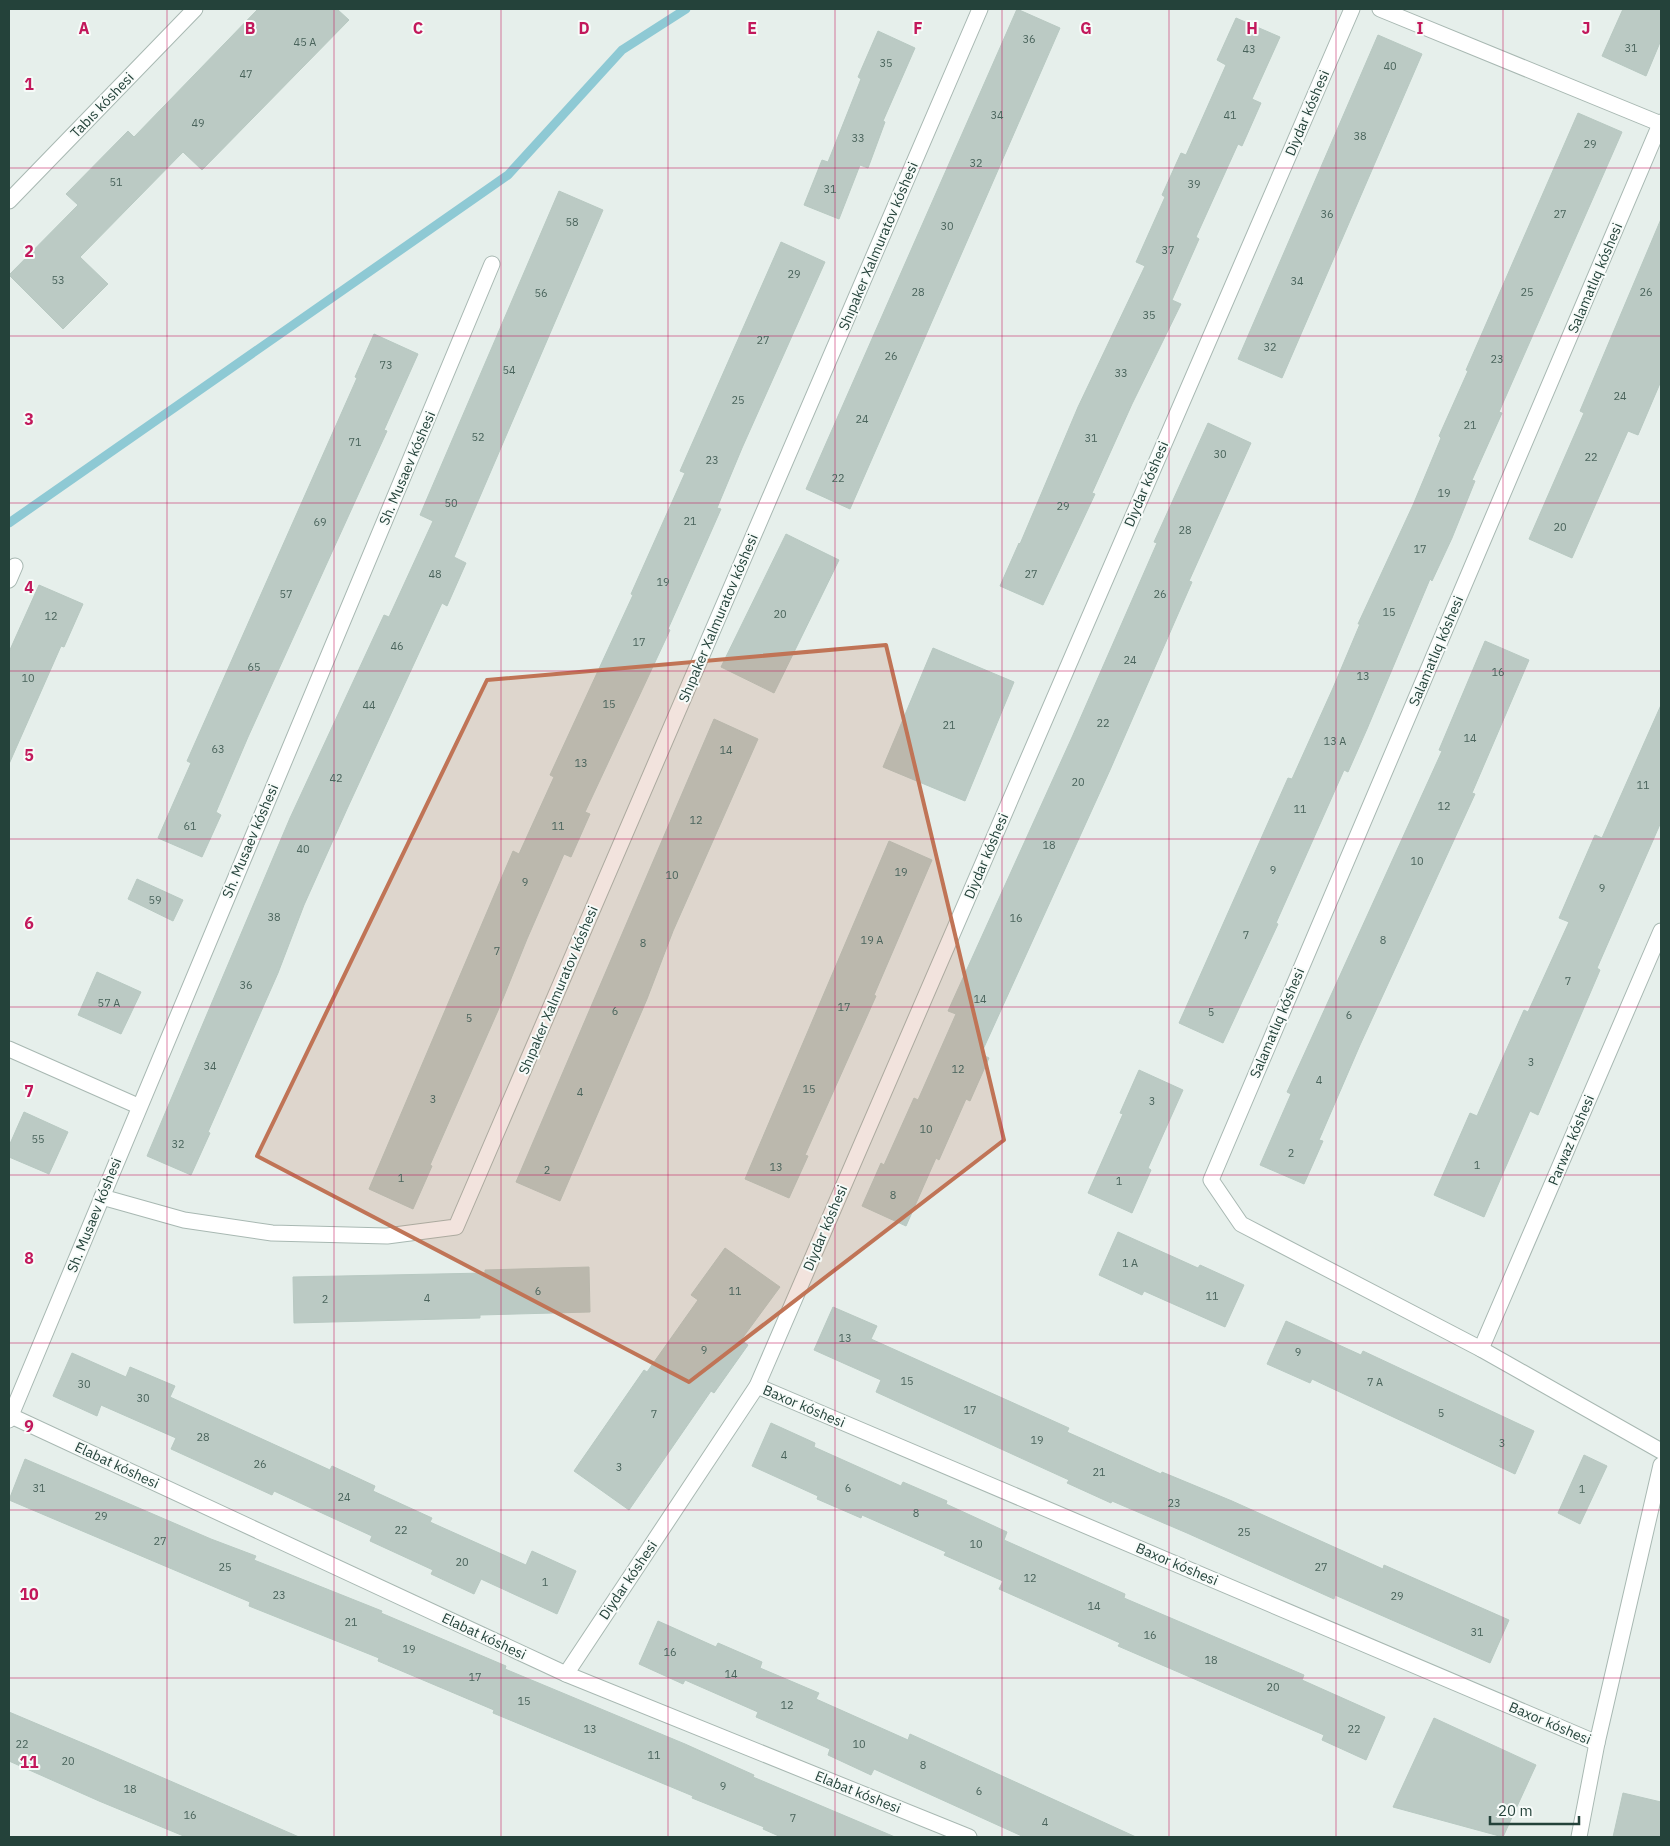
<svg xmlns="http://www.w3.org/2000/svg" width="1670" height="1846" font-family="'IBM Plex Sans',sans-serif">
<rect width="100%" height="100%" fill="#e6efeb"/>
<g fill="none" stroke-linecap="round" stroke-linejoin="round">
<path stroke="#8ec9d4" stroke-width="9" d="M 9,523 L 508,175 L 622,50 L 686,9"/>
</g>
<g fill="#bbcac4" stroke="#b8c9c2">
<path d="M 258,9 L 337,9 L 349,20 L 202,170 L 183,152 L 80,257 L 108,284 L 63,329 L 9,275 L 78,205 L 66,194 L 128,131 L 134,137 Z"/>
<path d="M 1017,9 L 1060,28 L 850,509 L 806,489 Z"/>
<path d="M 1623,9 L 1661,9 L 1661,40 L 1646,76 L 1602,56 Z"/>
<path d="M 1236,18 L 1280,37 L 1252,99 L 1261,103 L 1242,146 L 1238,144 L 1196,237 L 1199,239 L 1172,300 L 1181,304 L 1132,404 L 1092,493 L 1095,494 L 1043,605 L 1000,586 L 1019,543 L 1020,544 L 1078,407 L 1145,266 L 1136,262 L 1165,197 L 1162,195 L 1181,153 L 1186,155 L 1226,65 L 1217,60 Z"/>
<path d="M 878,31 L 915,48 L 883,121 L 885,122 L 868,168 L 860,165 L 839,219 L 804,205 L 822,160 L 828,162 L 861,79 L 858,77 Z"/>
<path d="M 1378,35 L 1422,54 L 1282,378 L 1238,359 Z"/>
<path d="M 1578,113 L 1622,132 L 1499,412 L 1502,413 L 1472,480 L 1475,481 L 1452,538 L 1432,581 L 1430,579 L 1367,729 L 1348,772 L 1344,770 L 1276,923 L 1278,924 L 1223,1043 L 1179,1023 L 1288,778 L 1292,779 L 1333,688 L 1360,624 L 1358,624 L 1413,505 L 1441,438 L 1439,436 L 1468,371 L 1466,370 Z"/>
<path d="M 559,191 L 603,210 L 454,557 L 466,563 L 447,606 L 442,603 L 347,809 L 304,905 L 278,973 L 208,1132 L 210,1133 L 191,1175 L 147,1156 L 290,818 L 384,615 L 389,617 L 433,521 L 420,515 Z"/>
<path d="M 1661,219 L 1661,381 L 1638,435 L 1628,431 L 1572,558 L 1529,539 L 1584,413 L 1580,411 Z"/>
<path d="M 781,242 L 825,262 L 742,448 L 717,508 L 721,509 L 668,629 L 670,630 L 585,812 L 590,814 L 571,857 L 564,854 L 527,939 L 500,1006 L 430,1165 L 432,1166 L 413,1209 L 369,1189 L 513,851 L 519,854 L 554,777 L 550,775 L 633,595 L 631,594 L 685,473 L 680,471 Z"/>
<path d="M 374,334 L 418,354 L 384,430 L 387,431 L 248,737 L 216,812 L 221,815 L 202,857 L 158,838 L 191,763 L 187,761 L 357,378 L 355,377 Z"/>
<path d="M 1208,423 L 1251,443 L 1189,581 L 1192,582 L 1110,770 L 981,1054 L 989,1058 L 970,1101 L 966,1099 L 939,1160 L 936,1158 L 906,1226 L 862,1206 L 881,1163 L 884,1165 L 914,1098 L 918,1100 L 956,1014 L 948,1011 L 1073,735 L 1157,543 L 1154,542 Z"/>
<path d="M 786,534 L 839,560 L 774,693 L 721,667 Z"/>
<path d="M 39,585 L 83,604 L 64,647 L 61,646 L 9,764 L 9,652 Z"/>
<path d="M 1485,641 L 1529,660 L 1472,793 L 1475,794 L 1360,1045 L 1319,1140 L 1323,1141 L 1304,1184 L 1260,1165 L 1291,1094 L 1287,1092 L 1442,751 L 1439,750 Z"/>
<path d="M 933,648 L 1014,682 L 965,801 L 883,767 Z"/>
<path d="M 1661,705 L 1661,822 L 1597,968 L 1600,970 L 1538,1115 L 1530,1111 L 1484,1217 L 1434,1195 L 1470,1113 L 1477,1116 L 1524,1010 L 1528,1012 L 1569,922 L 1559,918 L 1595,835 L 1602,838 Z"/>
<path d="M 714,719 L 758,739 L 673,931 L 647,999 L 560,1201 L 516,1182 Z"/>
<path d="M 889,841 L 932,860 L 874,995 L 876,996 L 805,1155 L 808,1156 L 789,1198 L 745,1179 Z"/>
<path d="M 137,879 L 183,900 L 173,921 L 128,899 Z"/>
<path d="M 97,972 L 141,992 L 121,1034 L 78,1015 Z"/>
<path d="M 1139,1070 L 1183,1090 L 1148,1168 L 1151,1170 L 1132,1213 L 1088,1193 L 1123,1114 L 1120,1113 Z"/>
<path d="M 24,1112 L 68,1132 L 49,1174 L 9,1157 L 9,1146 Z"/>
<path d="M 1118,1232 L 1198,1268 L 1200,1265 L 1244,1285 L 1225,1327 L 1144,1291 L 1142,1295 L 1099,1275 Z"/>
<path d="M 725,1248 L 780,1287 L 741,1340 L 748,1345 L 714,1393 L 711,1391 L 629,1510 L 574,1471 L 644,1370 L 647,1372 L 698,1300 L 691,1295 Z"/>
<path d="M 589,1267 L 590,1312 L 480,1315 L 480,1318 L 294,1323 L 293,1277 L 485,1273 L 485,1270 Z"/>
<path d="M 833,1307 L 877,1326 L 871,1339 L 1069,1428 L 1067,1432 L 1161,1474 L 1162,1472 L 1232,1501 L 1383,1569 L 1384,1565 L 1509,1620 L 1490,1663 L 1335,1595 L 1334,1599 L 1187,1533 L 1112,1501 L 1111,1503 L 1067,1483 L 1069,1480 L 876,1392 L 881,1380 L 814,1350 Z"/>
<path d="M 1286,1321 L 1361,1355 L 1363,1351 L 1534,1431 L 1515,1474 L 1312,1379 L 1310,1383 L 1267,1364 Z"/>
<path d="M 72,1353 L 126,1377 L 130,1367 L 175,1386 L 170,1397 L 330,1470 L 332,1466 L 375,1486 L 373,1491 L 432,1518 L 430,1522 L 526,1565 L 532,1551 L 576,1571 L 557,1614 L 481,1579 L 474,1594 L 431,1574 L 433,1570 L 370,1541 L 372,1536 L 274,1491 L 272,1495 L 171,1449 L 176,1438 L 101,1405 L 97,1416 L 53,1396 Z"/>
<path d="M 771,1423 L 815,1443 L 814,1447 L 901,1486 L 903,1482 L 947,1501 L 946,1504 L 1007,1532 L 1004,1540 L 1125,1594 L 1124,1598 L 1304,1675 L 1302,1680 L 1385,1717 L 1366,1760 L 1322,1740 L 1324,1735 L 1118,1646 L 1120,1643 L 999,1589 L 1003,1581 L 944,1555 L 946,1552 L 862,1515 L 861,1518 L 817,1499 L 818,1496 L 752,1466 Z"/>
<path d="M 1584,1455 L 1607,1466 L 1580,1524 L 1558,1513 Z"/>
<path d="M 25,1459 L 211,1539 L 256,1556 L 254,1560 L 382,1611 L 381,1613 L 506,1666 L 505,1669 L 685,1744 L 754,1775 L 753,1777 L 895,1837 L 781,1837 L 763,1829 L 764,1827 L 692,1798 L 693,1796 L 493,1713 L 494,1710 L 378,1661 L 379,1658 L 249,1606 L 250,1602 L 9,1500 Z"/>
<path d="M 658,1621 L 716,1647 L 718,1643 L 762,1662 L 760,1668 L 819,1693 L 816,1699 L 908,1740 L 910,1734 L 1136,1837 L 1024,1837 L 874,1769 L 871,1775 L 828,1755 L 830,1749 L 756,1717 L 758,1712 L 685,1680 L 683,1684 L 639,1664 Z"/>
<path d="M 9,1712 L 99,1750 L 299,1837 L 186,1837 L 99,1801 L 9,1761 Z"/>
<path d="M 1434,1718 L 1536,1765 L 1503,1837 L 1393,1807 Z"/>
<path d="M 1623,1793 L 1661,1802 L 1661,1837 L 1613,1837 Z"/>
</g>
<g fill="none" stroke-linecap="round" stroke-linejoin="round">
<g stroke="#a8b8b2" stroke-width="17">
<g id="minor">
<path d="M 1380,9 L 1661,124"/>
<path d="M 1661,122 L 1211,1180 L 1241,1224 L 1481,1349 L 1661,1451"/>
<path d="M 9,201 L 195,9"/>
<path d="M 9,580 L 15,566"/>
<path d="M 9,1049 L 138,1106"/>
<path d="M 102,1197 L 184,1220 L 272,1233 L 387,1236 L 456,1227 L 980,9"/>
<path d="M 1481,1349 L 1661,931"/>
<path d="M 757,1386 L 1597,1743"/>
<path d="M 9,1415 L 566,1674 L 969,1837"/>
<path d="M 9,1420 L 492,264"/>
<path d="M 566,1674 L 757,1386 L 1352,9"/>
<path d="M 1579,1837 L 1597,1743 L 1661,1465"/>
</g>
</g>
<use href="#minor" stroke="#fff" stroke-width="15"/>
</g>
<path fill="#c07456" fill-opacity="0.2" stroke="#c07456" stroke-width="4" stroke-linejoin="round" d="M 886,645 L 1004,1140 L 689,1382 L 257,1156 L 487,680 Z"/>
<path fill="none" stroke="#c2185b" stroke-width="1" stroke-opacity="0.55" d="M 167,9 L 167,1837M 334,9 L 334,1837M 501,9 L 501,1837M 668,9 L 668,1837M 835,9 L 835,1837M 1002,9 L 1002,1837M 1169,9 L 1169,1837M 1336,9 L 1336,1837M 1503,9 L 1503,1837M 9,168 L 1661,168M 9,336 L 1661,336M 9,503 L 1661,503M 9,671 L 1661,671M 9,839 L 1661,839M 9,1007 L 1661,1007M 9,1175 L 1661,1175M 9,1343 L 1661,1343M 9,1510 L 1661,1510M 9,1678 L 1661,1678"/>
<g text-anchor="middle" dominant-baseline="central" stroke-width="4" stroke-linejoin="round" paint-order="stroke">
<g font-size="11" fill="#4a645c">
<text x="1029" y="39">36</text>
<text x="305" y="42">45 А</text>
<text x="1631" y="48">31</text>
<text x="1249" y="49">43</text>
<text x="886" y="63">35</text>
<text x="1390" y="66">40</text>
<text x="246" y="74">47</text>
<text x="997" y="115">34</text>
<text x="1230" y="115">41</text>
<text x="198" y="123">49</text>
<text x="1360" y="136">38</text>
<text x="858" y="138">33</text>
<text x="1590" y="144">29</text>
<text x="976" y="163">32</text>
<text x="116" y="182">51</text>
<text x="1194" y="184">39</text>
<text x="830" y="189">31</text>
<text x="1327" y="214">36</text>
<text x="1560" y="214">27</text>
<text x="572" y="222">58</text>
<text x="947" y="226">30</text>
<text x="1168" y="250">37</text>
<text x="794" y="274">29</text>
<text x="58" y="280">53</text>
<text x="1297" y="281">34</text>
<text x="918" y="292">28</text>
<text x="1527" y="292">25</text>
<text x="1646" y="292">26</text>
<text x="541" y="293">56</text>
<text x="1149" y="315">35</text>
<text x="763" y="340">27</text>
<text x="1270" y="347">32</text>
<text x="891" y="356">26</text>
<text x="1497" y="359">23</text>
<text x="386" y="365">73</text>
<text x="509" y="370">54</text>
<text x="1121" y="373">33</text>
<text x="1620" y="396">24</text>
<text x="738" y="400">25</text>
<text x="862" y="419">24</text>
<text x="1470" y="425">21</text>
<text x="478" y="437">52</text>
<text x="1091" y="438">31</text>
<text x="355" y="442">71</text>
<text x="1220" y="454">30</text>
<text x="1591" y="457">22</text>
<text x="712" y="460">23</text>
<text x="838" y="478">22</text>
<text x="1444" y="493">19</text>
<text x="451" y="503">50</text>
<text x="1063" y="506">29</text>
<text x="690" y="521">21</text>
<text x="320" y="522">69</text>
<text x="1560" y="527">20</text>
<text x="1185" y="530">28</text>
<text x="1420" y="549">17</text>
<text x="435" y="574">48</text>
<text x="1031" y="574">27</text>
<text x="663" y="582">19</text>
<text x="286" y="594">57</text>
<text x="1160" y="594">26</text>
<text x="1389" y="612">15</text>
<text x="780" y="614">20</text>
<text x="51" y="616">12</text>
<text x="639" y="642">17</text>
<text x="397" y="646">46</text>
<text x="1130" y="660">24</text>
<text x="254" y="667">65</text>
<text x="1498" y="672">16</text>
<text x="1363" y="676">13</text>
<text x="28" y="678">10</text>
<text x="609" y="704">15</text>
<text x="369" y="705">44</text>
<text x="1103" y="723">22</text>
<text x="949" y="725">21</text>
<text x="1470" y="738">14</text>
<text x="1335" y="741">13 А</text>
<text x="218" y="749">63</text>
<text x="726" y="750">14</text>
<text x="581" y="763">13</text>
<text x="336" y="778">42</text>
<text x="1078" y="782">20</text>
<text x="1643" y="785">11</text>
<text x="1444" y="806">12</text>
<text x="1300" y="809">11</text>
<text x="696" y="820">12</text>
<text x="190" y="826">61</text>
<text x="558" y="826">11</text>
<text x="1049" y="845">18</text>
<text x="303" y="849">40</text>
<text x="1417" y="861">10</text>
<text x="1273" y="870">9</text>
<text x="901" y="872">19</text>
<text x="672" y="875">10</text>
<text x="525" y="882">9</text>
<text x="1602" y="888">9</text>
<text x="155" y="900">59</text>
<text x="274" y="917">38</text>
<text x="1016" y="918">16</text>
<text x="1246" y="935">7</text>
<text x="872" y="940">19 А</text>
<text x="1383" y="940">8</text>
<text x="643" y="943">8</text>
<text x="497" y="951">7</text>
<text x="1568" y="981">7</text>
<text x="246" y="985">36</text>
<text x="980" y="999">14</text>
<text x="109" y="1003">57 А</text>
<text x="844" y="1007">17</text>
<text x="615" y="1011">6</text>
<text x="1211" y="1012">5</text>
<text x="1349" y="1015">6</text>
<text x="469" y="1018">5</text>
<text x="1531" y="1062">3</text>
<text x="210" y="1066">34</text>
<text x="958" y="1069">12</text>
<text x="1319" y="1080">4</text>
<text x="809" y="1089">15</text>
<text x="580" y="1092">4</text>
<text x="433" y="1099">3</text>
<text x="1152" y="1101">3</text>
<text x="926" y="1129">10</text>
<text x="38" y="1139">55</text>
<text x="178" y="1144">32</text>
<text x="1291" y="1153">2</text>
<text x="1477" y="1165">1</text>
<text x="776" y="1167">13</text>
<text x="547" y="1170">2</text>
<text x="401" y="1178">1</text>
<text x="1119" y="1181">1</text>
<text x="893" y="1195">8</text>
<text x="1130" y="1263">1 А</text>
<text x="538" y="1291">6</text>
<text x="735" y="1291">11</text>
<text x="1212" y="1296">11</text>
<text x="427" y="1298">4</text>
<text x="325" y="1299">2</text>
<text x="845" y="1338">13</text>
<text x="704" y="1350">9</text>
<text x="1298" y="1352">9</text>
<text x="907" y="1381">15</text>
<text x="1375" y="1382">7 А</text>
<text x="84" y="1384">30</text>
<text x="143" y="1398">30</text>
<text x="970" y="1410">17</text>
<text x="1441" y="1413">5</text>
<text x="654" y="1414">7</text>
<text x="203" y="1437">28</text>
<text x="1037" y="1440">19</text>
<text x="1502" y="1443">3</text>
<text x="784" y="1455">4</text>
<text x="260" y="1464">26</text>
<text x="619" y="1467">3</text>
<text x="1099" y="1472">21</text>
<text x="39" y="1488">31</text>
<text x="848" y="1488">6</text>
<text x="1582" y="1489">1</text>
<text x="344" y="1497">24</text>
<text x="1174" y="1503">23</text>
<text x="916" y="1513">8</text>
<text x="101" y="1516">29</text>
<text x="401" y="1530">22</text>
<text x="1244" y="1532">25</text>
<text x="160" y="1541">27</text>
<text x="976" y="1544">10</text>
<text x="462" y="1562">20</text>
<text x="225" y="1567">25</text>
<text x="1321" y="1567">27</text>
<text x="1030" y="1578">12</text>
<text x="545" y="1582">1</text>
<text x="279" y="1595">23</text>
<text x="1397" y="1596">29</text>
<text x="1094" y="1606">14</text>
<text x="351" y="1622">21</text>
<text x="1477" y="1632">31</text>
<text x="1150" y="1635">16</text>
<text x="409" y="1649">19</text>
<text x="670" y="1652">16</text>
<text x="1211" y="1660">18</text>
<text x="731" y="1674">14</text>
<text x="475" y="1677">17</text>
<text x="1273" y="1687">20</text>
<text x="524" y="1701">15</text>
<text x="787" y="1705">12</text>
<text x="590" y="1729">13</text>
<text x="1354" y="1729">22</text>
<text x="22" y="1744">22</text>
<text x="859" y="1744">10</text>
<text x="654" y="1755">11</text>
<text x="68" y="1761">20</text>
<text x="923" y="1765">8</text>
<text x="723" y="1786">9</text>
<text x="130" y="1789">18</text>
<text x="979" y="1791">6</text>
<text x="190" y="1815">16</text>
<text x="793" y="1818">7</text>
<text x="1045" y="1822">4</text>
</g>
<g font-size="14" fill="#24423a" stroke="#f7fbf9">
<text transform="translate(102 105) rotate(-46)">Tabıs kóshesi</text>
<text transform="translate(1307 113) rotate(-67)">Diydar kóshesi</text>
<text transform="translate(878 246) rotate(-67)">Shıpaker Xalmuratov kóshesi</text>
<text transform="translate(1595 278) rotate(-67)">Salamatlıq kóshesi</text>
<text transform="translate(407 468) rotate(-67)">Sh. Musaev kóshesi</text>
<text transform="translate(1146 484) rotate(-67)">Diydar kóshesi</text>
<text transform="translate(718 618) rotate(-67)">Shıpaker Xalmuratov kóshesi</text>
<text transform="translate(1436 651) rotate(-67)">Salamatlıq kóshesi</text>
<text transform="translate(250 841) rotate(-67)">Sh. Musaev kóshesi</text>
<text transform="translate(986 856) rotate(-67)">Diydar kóshesi</text>
<text transform="translate(558 990) rotate(-67)">Shıpaker Xalmuratov kóshesi</text>
<text transform="translate(1277 1023) rotate(-67)">Salamatlıq kóshesi</text>
<text transform="translate(1571 1140) rotate(-67)">Parwaz kóshesi</text>
<text transform="translate(94 1215) rotate(-68)">Sh. Musaev kóshesi</text>
<text transform="translate(825 1228) rotate(-67)">Diydar kóshesi</text>
<text transform="translate(804 1406) rotate(23)">Baxor kóshesi</text>
<text transform="translate(117 1465) rotate(25)">Elabat kóshesi</text>
<text transform="translate(1177 1564) rotate(23)">Baxor kóshesi</text>
<text transform="translate(628 1580) rotate(-56)">Diydar kóshesi</text>
<text transform="translate(484 1636) rotate(25)">Elabat kóshesi</text>
<text transform="translate(1550 1723) rotate(23)">Baxor kóshesi</text>
<text transform="translate(858 1792) rotate(22)">Elabat kóshesi</text>
</g>
</g>
<g font-size="16" text-anchor="middle" font-weight="bold" fill="#c2185b" stroke="#f7fbf9" stroke-width="4" stroke-linejoin="round" paint-order="stroke">
<text x="84" y="34">A</text>
<text x="250" y="34">B</text>
<text x="418" y="34">C</text>
<text x="584" y="34">D</text>
<text x="752" y="34">E</text>
<text x="918" y="34">F</text>
<text x="1086" y="34">G</text>
<text x="1252" y="34">H</text>
<text x="1420" y="34">I</text>
<text x="1586" y="34">J</text>
<text x="29" y="90">1</text>
<text x="29" y="257">2</text>
<text x="29" y="425">3</text>
<text x="29" y="593">4</text>
<text x="29" y="761">5</text>
<text x="29" y="929">6</text>
<text x="29" y="1097">7</text>
<text x="29" y="1264">8</text>
<text x="29" y="1432">9</text>
<text x="29" y="1600">10</text>
<text x="29" y="1768">11</text>
</g>
<rect width="1670" height="1846" fill="none" stroke="#24423a" stroke-width="20"/>
<path d="M1490 1816v8h89v-8" fill="none" stroke="#24423a" stroke-width="2.5"/>
<text x="1498" y="1816" font-size="15" fill="#24423a" stroke="#f7fbf9" stroke-width="4" paint-order="stroke">20 m</text>
</svg>
